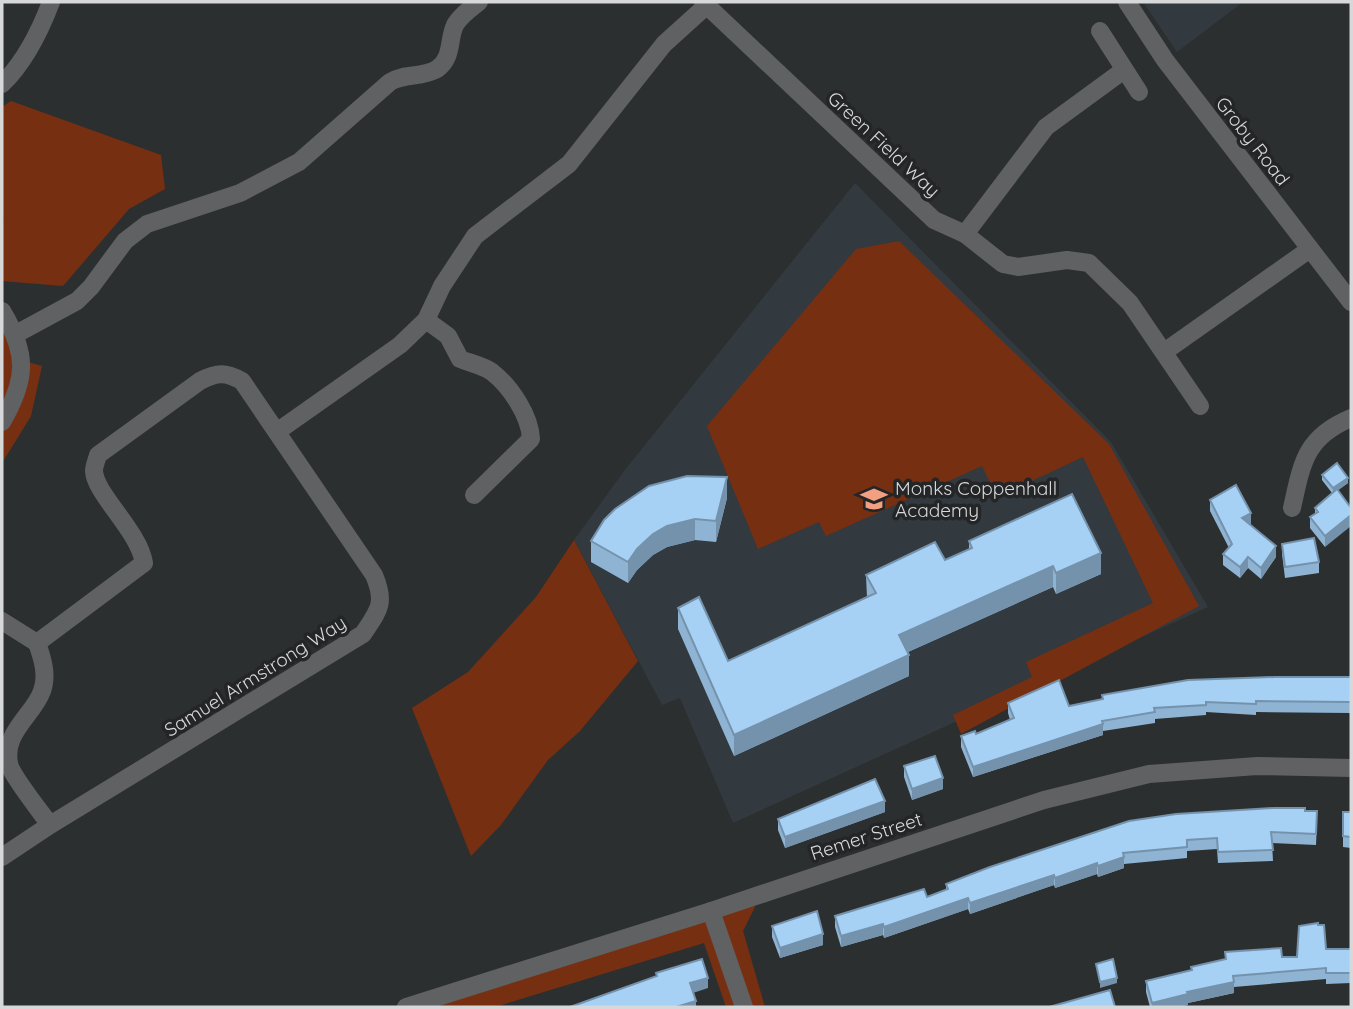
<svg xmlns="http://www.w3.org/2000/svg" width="1353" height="1009" font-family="Quicksand,sans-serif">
<rect width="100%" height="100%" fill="#2c2f30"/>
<g fill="#32393f">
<path d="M 1143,2 L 1243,2 L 1177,52 Z"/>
<path d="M 855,183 L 1111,442 L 1208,607 L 733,823 L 680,698 L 662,705 L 574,540 L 624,471 Z"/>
</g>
<g fill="#772f12">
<path d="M 11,101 L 161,155 L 165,189 L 129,209 L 63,286 L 2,281 L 2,223 L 4,222 L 2,217 L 2,107 Z"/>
<path d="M 899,241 L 1109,444 L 1199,606 L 961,734 L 953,715 L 1032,677 L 1026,662 L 1153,603 L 1083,457 L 997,497 L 982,466 L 826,536 L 819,522 L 758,549 L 707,426 L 856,249 Z"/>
<path d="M 2,311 L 21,360 L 42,366 L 31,416 L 2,463 Z"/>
<path d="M 574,540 L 638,661 L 580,731 L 548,760 L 501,825 L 471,856 L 412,708 L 468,672 L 536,597 Z"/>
<path d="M 751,897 L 755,907 L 743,931 L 765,1007 L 726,1007 L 704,943 L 495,1007 L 406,1007 Z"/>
</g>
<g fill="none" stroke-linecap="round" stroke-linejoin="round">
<g stroke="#5f6163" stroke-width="18">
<path d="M 703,2 L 934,220 L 965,234 L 1003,264 L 1018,267 L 1067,260 L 1089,263 L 1130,303 L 1200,406"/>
<path d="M 1100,31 L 1139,92"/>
<path d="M 2,84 C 25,62 40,31 51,2"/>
<path d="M 965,234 L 1046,127 L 1124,70"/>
<path d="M 2,311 C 28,354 27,379 2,422"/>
<path d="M 426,320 L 448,336 L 460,359 C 470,363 484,366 492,372 C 511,387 530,416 531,439 L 474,495"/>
<path d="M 16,334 L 77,301 L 91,287 L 125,241 L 147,224 L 240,193 L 299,162 L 390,82 C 404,73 422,78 437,69 C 453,58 448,40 455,25 C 461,15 470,9 479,2"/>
<path d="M 1164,352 L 1310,249"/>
<path d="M 278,431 L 400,345 L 426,320 L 442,286 L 475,236 L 569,164 L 664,44 L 706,6"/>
<path d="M 1292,508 C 1302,463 1305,437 1351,418"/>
<path d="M 2,621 L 37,643"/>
<path d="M 2,857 L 50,825 L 363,634 C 379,610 386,603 374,575 L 242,381 C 226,372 217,372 200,381 L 98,455 C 97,459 94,466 94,471 C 95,494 139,531 144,563 L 37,643 C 42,657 48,675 42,691 C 34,715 0,734 10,767 C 16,781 40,811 50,825"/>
<path d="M 711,911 L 744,1007"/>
</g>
<g stroke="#5f6163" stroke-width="18">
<path d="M 1127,2 L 1165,60 L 1351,302"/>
<path d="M 406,1007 L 711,911 L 1044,800 L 1149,774 L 1257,766 L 1351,768"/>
</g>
</g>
<g fill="#8fb4d3">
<path d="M 1322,475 L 1348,483 L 1338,490 L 1325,547 L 1310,528 L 1310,517 L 1315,514 L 1315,508 L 1332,493 L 1322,480 Z"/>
<path d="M 727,498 L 716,542 L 695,540 L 667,547 L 653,555 L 637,570 L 628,583 L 591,562 L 591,541 Z"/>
<path d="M 1210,500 L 1251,524 L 1250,525 L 1276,557 L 1261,579 L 1248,568 L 1240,578 L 1223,565 L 1223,554 L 1229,548 L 1210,511 Z"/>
<path d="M 969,541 L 1101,574 L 1056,594 L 1053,587 L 908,652 L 909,676 L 734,756 L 678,629 L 678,608 L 728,661 L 867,598 L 866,575 L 945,560 L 969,549 Z"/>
<path d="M 1282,544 L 1319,562 L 1319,573 L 1285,578 L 1282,554 Z"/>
<path d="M 1351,677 L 1351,713 L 1256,712 L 1256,715 L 1206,712 L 1206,715 L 1155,719 L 1155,723 L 1103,731 L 1103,735 L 973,777 L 961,747 L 961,736 L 976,734 L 1010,720 L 1008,713 L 1008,703 L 1069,706 L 1102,700 L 1102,695 Z"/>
<path d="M 904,766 L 943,789 L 912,800 L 904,777 Z"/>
<path d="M 1305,811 L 1317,822 L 1316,845 L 1272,843 L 1273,861 L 1218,863 L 1217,849 L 1187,851 L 1187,858 L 1124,864 L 1124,868 L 1098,877 L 1097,874 L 1055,888 L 1054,885 L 970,914 L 968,909 L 884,938 L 883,935 L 841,947 L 835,927 L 835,916 L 927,897 L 946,890 L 946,884 Z"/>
<path d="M 885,812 L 785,848 L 778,830 L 778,819 Z"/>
<path d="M 1343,812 L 1351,812 L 1351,848 L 1343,847 Z"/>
<path d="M 772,926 L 823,945 L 780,958 L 772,937 Z"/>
<path d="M 1326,949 L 1351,949 L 1351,983 L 1326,984 L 1326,979 L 1234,987 L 1234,993 L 1188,1003 L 1188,1005 L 1178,1007 L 1150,1007 L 1146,992 L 1146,981 L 1191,971 L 1191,967 L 1225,959 L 1225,952 L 1282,957 L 1297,957 Z"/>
</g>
<g fill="#7492ac">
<path d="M 727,477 L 727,498 L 716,542 L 716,521 Z"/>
<path d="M 1348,478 L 1348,483 L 1333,494 L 1333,488 Z"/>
<path d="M 1251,513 L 1251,524 L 1242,529 L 1242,518 Z"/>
<path d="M 1351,515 L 1351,526 L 1325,547 L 1325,536 Z"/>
<path d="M 695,519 L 695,540 L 667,547 L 653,555 L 637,570 L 628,583 L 628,562 L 637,549 L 653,534 L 667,526 Z"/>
<path d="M 1276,546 L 1276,557 L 1261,579 L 1261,568 Z"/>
<path d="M 1101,553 L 1101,574 L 1056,594 L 1056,573 Z"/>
<path d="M 1248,557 L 1248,568 L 1240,578 L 1240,567 Z"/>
<path d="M 1053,566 L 1053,587 L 899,656 L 899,635 Z"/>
<path d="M 909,655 L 909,676 L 734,756 L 734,735 Z"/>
<path d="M 1103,724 L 1103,735 L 973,777 L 973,767 Z"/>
<path d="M 943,778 L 943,789 L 912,800 L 912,789 Z"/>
<path d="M 885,801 L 885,812 L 785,848 L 785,837 Z"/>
<path d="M 1124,857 L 1124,868 L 1098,877 L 1098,866 Z"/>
<path d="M 1097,863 L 1097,874 L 1055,888 L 1055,878 Z"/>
<path d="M 1054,875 L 1054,885 L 970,914 L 970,903 Z"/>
<path d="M 968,898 L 968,909 L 884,938 L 884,927 Z"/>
<path d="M 883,924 L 883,935 L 841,947 L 841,936 Z"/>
<path d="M 823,934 L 823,945 L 780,958 L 780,948 Z"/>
<path d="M 708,978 L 708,988 L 690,994 L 690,983 Z"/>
<path d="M 1117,978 L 1117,983 L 1100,988 L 1100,982 Z"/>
<path d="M 1234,982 L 1234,993 L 1188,1003 L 1188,1005 L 1178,1007 L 1152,1007 L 1152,1003 L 1187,992 Z"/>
<path d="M 696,1001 L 696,1007 L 676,1007 Z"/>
</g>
<g fill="#a6d1f5" stroke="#7492ac" stroke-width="2">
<path d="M 1337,463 L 1348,478 L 1333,488 L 1322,475 Z"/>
<path d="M 687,476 L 727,477 L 716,521 L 695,519 L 667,526 L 653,534 L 637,549 L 628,562 L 591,541 L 604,520 L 615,509 L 649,486 Z"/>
<path d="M 1236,485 L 1251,513 L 1242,518 L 1276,546 L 1261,568 L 1248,557 L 1240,567 L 1223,554 L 1232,544 L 1210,500 Z"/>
<path d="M 1337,489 L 1351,508 L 1351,515 L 1325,536 L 1310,517 L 1318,512 L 1315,508 Z"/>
<path d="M 1072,494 L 1101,553 L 1056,573 L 1053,566 L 899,635 L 909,655 L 734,735 L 678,608 L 699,597 L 728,661 L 876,593 L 866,575 L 935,542 L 945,560 L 972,548 L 969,541 Z"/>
<path d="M 1314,538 L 1319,562 L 1285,567 L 1282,544 Z"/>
<path d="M 1275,677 L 1351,677 L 1351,702 L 1256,701 L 1256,704 L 1206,702 L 1206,705 L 1154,708 L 1155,712 L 1102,721 L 1103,724 L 973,767 L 961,736 L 975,731 L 976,734 L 1014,718 L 1008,703 L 1059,680 L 1069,706 L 1103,699 L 1102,695 L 1188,680 Z"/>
<path d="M 935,756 L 943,778 L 912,789 L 904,766 Z"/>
<path d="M 875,779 L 885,801 L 785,837 L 778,819 Z"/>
<path d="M 1274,808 L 1305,808 L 1305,811 L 1317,811 L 1316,834 L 1271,832 L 1273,850 L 1218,852 L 1217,838 L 1187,840 L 1187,847 L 1123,853 L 1124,857 L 1098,866 L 1097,863 L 1055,878 L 1054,875 L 970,903 L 968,898 L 884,927 L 883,924 L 841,936 L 835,916 L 924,889 L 927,897 L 948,889 L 946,884 L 990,867 L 1129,821 L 1176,814 Z"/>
<path d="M 1343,812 L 1351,812 L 1351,837 L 1343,836 Z"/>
<path d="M 817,911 L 823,934 L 780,948 L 772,926 Z"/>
<path d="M 1318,923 L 1318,925 L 1324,925 L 1326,949 L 1351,949 L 1351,973 L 1326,973 L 1326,968 L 1233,976 L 1234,982 L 1187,992 L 1188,994 L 1152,1003 L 1146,981 L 1192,970 L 1191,967 L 1226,959 L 1225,952 L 1281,948 L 1282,957 L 1297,957 L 1299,926 Z"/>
<path d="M 702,959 L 708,978 L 690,983 L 696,1001 L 676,1007 L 570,1007 L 657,976 L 656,973 Z"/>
<path d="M 1113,959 L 1117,978 L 1100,982 L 1096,964 Z"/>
<path d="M 1110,990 L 1115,1007 L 1049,1007 Z"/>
</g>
<defs>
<g id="school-bare" transform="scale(2.1)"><path d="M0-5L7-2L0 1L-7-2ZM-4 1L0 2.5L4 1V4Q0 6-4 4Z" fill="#f3a082" stroke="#232526" stroke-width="2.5" paint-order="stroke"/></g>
</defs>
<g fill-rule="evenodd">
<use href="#school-bare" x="874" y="499"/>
</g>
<g text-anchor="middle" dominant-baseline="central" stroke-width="7" stroke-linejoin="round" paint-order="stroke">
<g font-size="19" fill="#d6d8d9" stroke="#232526">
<text transform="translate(1253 141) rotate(52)">Groby Road</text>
<text transform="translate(884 144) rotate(43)">Green Field Way</text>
<text transform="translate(255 676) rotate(-32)">Samuel Armstrong Way</text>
<text transform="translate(866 836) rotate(-18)">Remer Street</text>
</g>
<g font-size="19" fill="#d6d8d9" stroke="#232526" text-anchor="start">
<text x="895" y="488">Monks Coppenhall<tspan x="895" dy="22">Academy</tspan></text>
</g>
</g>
<rect width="1353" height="1009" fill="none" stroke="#d6d8d9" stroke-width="7"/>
</svg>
